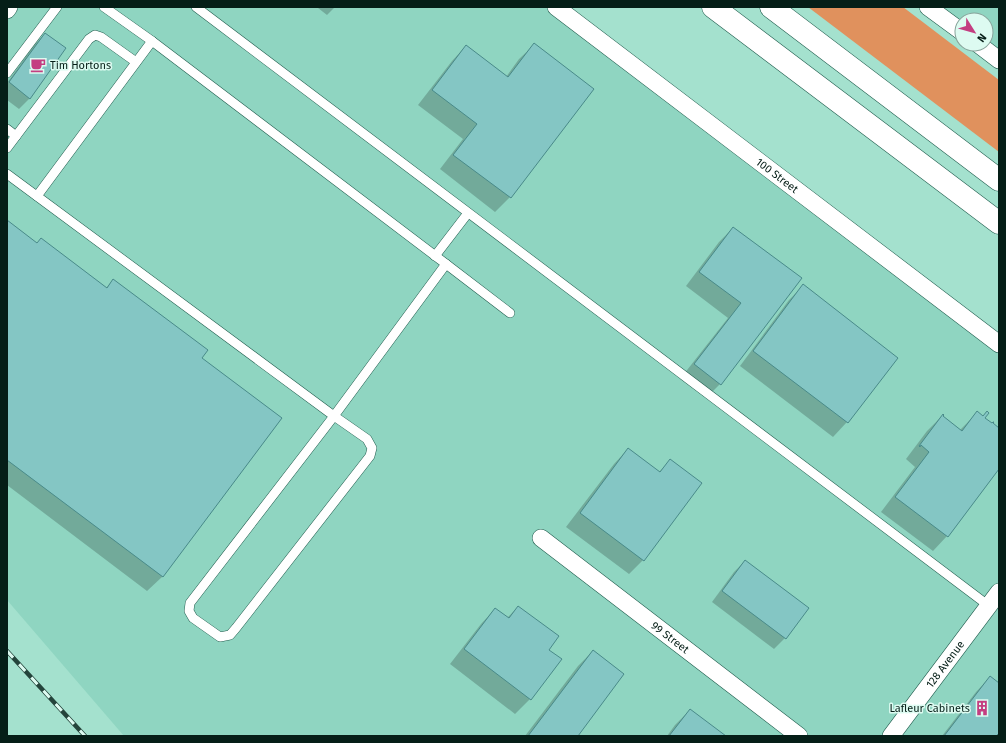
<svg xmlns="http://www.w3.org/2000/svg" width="1006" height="743" font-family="'Fira Sans',sans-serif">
<rect width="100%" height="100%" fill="#a4e1ce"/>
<g fill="#8fd5c1">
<path d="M 7,7 L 556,7 L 999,344 L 999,736 L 124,736 L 7,600 Z"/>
<path d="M 929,7 L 999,7 L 999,60 L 986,44 L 986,20 L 962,20 L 962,32 Z"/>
</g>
<path fill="#e0915d" d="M 808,7 L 903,7 L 999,80 L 999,152 Z"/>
<g fill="#0003">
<path d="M 319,7 L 335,7 L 327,15 L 318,8 Z"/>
<path d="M 45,34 L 30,98 L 19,109 L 7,100 L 7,83 L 34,45 Z"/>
<path d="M 534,45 L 592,89 L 510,197 L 495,212 L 440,169 L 463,139 L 418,105 L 452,61 L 466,46 L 506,77 L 519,59 Z"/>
<path d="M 7,221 L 37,244 L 106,288 L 113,280 L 200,358 L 281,419 L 162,577 L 147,591 L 7,485 Z"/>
<path d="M 733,228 L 801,278 L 720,384 L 706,398 L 680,379 L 728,318 L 686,286 L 719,242 Z"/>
<path d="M 803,286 L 847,422 L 833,437 L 740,366 L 789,300 Z"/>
<path d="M 977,413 L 999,429 L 999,467 L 947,536 L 933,551 L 881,512 L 915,467 L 906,459 L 927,431 L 942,416 L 960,430 Z"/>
<path d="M 628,449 L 659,472 L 670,461 L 643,560 L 629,574 L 566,527 L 614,464 Z"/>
<path d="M 745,561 L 785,638 L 774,649 L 712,602 L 734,572 Z"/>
<path d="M 518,607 L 548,650 L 560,659 L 530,699 L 515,714 L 450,664 L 481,624 L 495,609 L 507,618 Z"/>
<path d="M 593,651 L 576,736 L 525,736 L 578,666 Z"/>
<path d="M 990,677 L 999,684 L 999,731 L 995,736 L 942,736 L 976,692 Z"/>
<path d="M 690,710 L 724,736 L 667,736 L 675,725 Z"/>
</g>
<g fill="#84c6c4" stroke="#498a89">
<path d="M 45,33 L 66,48 L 30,99 L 9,82 Z"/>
<path d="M 534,43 L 594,89 L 511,198 L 453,155 L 477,124 L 432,90 L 466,45 L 508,77 Z"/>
<path d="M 7,220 L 37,243 L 41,238 L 107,288 L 113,279 L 208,350 L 202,358 L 282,418 L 163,577 L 7,460 Z"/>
<path d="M 733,227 L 802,278 L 721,385 L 694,364 L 741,303 L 699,272 Z"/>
<path d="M 803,284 L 898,358 L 848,423 L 753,351 Z"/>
<path d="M 977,411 L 983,416 L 987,411 L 989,413 L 985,418 L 992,423 L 993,422 L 994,422 L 993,423 L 999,428 L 999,469 L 948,537 L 895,497 L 929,452 L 921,445 L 920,447 L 919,446 L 943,414 L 944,415 L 943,416 L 962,431 Z"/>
<path d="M 628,448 L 660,472 L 670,459 L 702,483 L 644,561 L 580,513 Z"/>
<path d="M 745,560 L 809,608 L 786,639 L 722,591 Z"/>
<path d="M 518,606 L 559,636 L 549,650 L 562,659 L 531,700 L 464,649 L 495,608 L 509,618 Z"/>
<path d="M 593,650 L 624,674 L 578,736 L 528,736 Z"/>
<path d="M 990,676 L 999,683 L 999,733 L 996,736 L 944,736 Z"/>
<path d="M 690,709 L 726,736 L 669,736 Z"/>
</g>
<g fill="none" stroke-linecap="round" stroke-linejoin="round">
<g stroke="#225e4f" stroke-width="10">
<g id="service">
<path d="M 196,7 L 989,606"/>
<path d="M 7,73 L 57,7"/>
<path d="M 7,129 L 16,136"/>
<path d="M 7,148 L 89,39 L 95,35 L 101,37 L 136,62"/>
<path d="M 7,174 L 334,416 L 367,439 L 372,448 L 370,456 L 236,628 L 230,635 L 220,637 L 193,618 L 189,611 L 190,603 L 334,416 L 446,264 L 152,41 L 104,7"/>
<path d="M 37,196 L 152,41"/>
<path d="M 435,256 L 468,213"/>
<path d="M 446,264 L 510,313"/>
</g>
</g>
<g stroke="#225e4f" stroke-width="18">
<g id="minor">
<path id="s1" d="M 556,7 L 999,344"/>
<path d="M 928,7 L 962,32"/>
<path d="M 7,10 L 9,7"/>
<path d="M 978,44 L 999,60"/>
<path id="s2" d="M 541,538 L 799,736"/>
<path id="s3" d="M 891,736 L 999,592"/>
</g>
</g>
<g stroke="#225e4f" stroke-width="23">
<g id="primary">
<path d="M 713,7 L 999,223"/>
<path d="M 771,7 L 999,180"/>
</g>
</g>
<use href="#service" stroke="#fff" stroke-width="9"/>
<use href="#minor" stroke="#fff" stroke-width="17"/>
<use href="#primary" stroke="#fff" stroke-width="22"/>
<g stroke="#24443b" stroke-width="4.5">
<path id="rail" d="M 7,651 L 85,736"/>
</g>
<use href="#rail" stroke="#ddfbf1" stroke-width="3" stroke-dasharray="9" stroke-linecap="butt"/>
</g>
<defs>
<g id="cafe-bare" transform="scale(1.2)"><path d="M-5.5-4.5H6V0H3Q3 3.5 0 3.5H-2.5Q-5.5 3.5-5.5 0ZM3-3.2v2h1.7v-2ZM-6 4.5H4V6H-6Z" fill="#c43e81" stroke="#ddfbf1" stroke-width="2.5" paint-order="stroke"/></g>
<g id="building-bare" transform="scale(1.2)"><path d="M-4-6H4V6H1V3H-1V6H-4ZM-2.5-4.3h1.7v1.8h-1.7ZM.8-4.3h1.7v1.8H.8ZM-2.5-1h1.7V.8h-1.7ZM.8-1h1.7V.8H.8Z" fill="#c43e81" stroke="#ddfbf1" stroke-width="2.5" paint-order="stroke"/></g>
</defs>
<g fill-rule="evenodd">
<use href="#cafe-bare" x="38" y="65"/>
<use href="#building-bare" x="982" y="708"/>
</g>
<g text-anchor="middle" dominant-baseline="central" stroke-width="3" stroke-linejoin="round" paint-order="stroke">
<g font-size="11" fill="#051e17" stroke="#ddfbf1" text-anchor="start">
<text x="50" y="65">Tim Hortons</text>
<text x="970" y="708" text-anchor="end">Lafleur Cabinets</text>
</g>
<g font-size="11" fill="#051e17" stroke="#ddfbf1">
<text stroke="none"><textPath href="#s1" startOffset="278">100 Street</textPath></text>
<text stroke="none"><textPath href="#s2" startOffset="163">99 Street</textPath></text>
<text stroke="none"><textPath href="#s3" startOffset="90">128 Avenue</textPath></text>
</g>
</g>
<rect width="1006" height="743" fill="none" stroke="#051e17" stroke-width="16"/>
<g transform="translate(974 32) rotate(127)"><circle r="19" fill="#ddfbf1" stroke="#87a39a"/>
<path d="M0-3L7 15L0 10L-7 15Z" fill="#c43e81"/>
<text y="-6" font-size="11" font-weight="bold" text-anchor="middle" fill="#051e17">N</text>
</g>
</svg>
